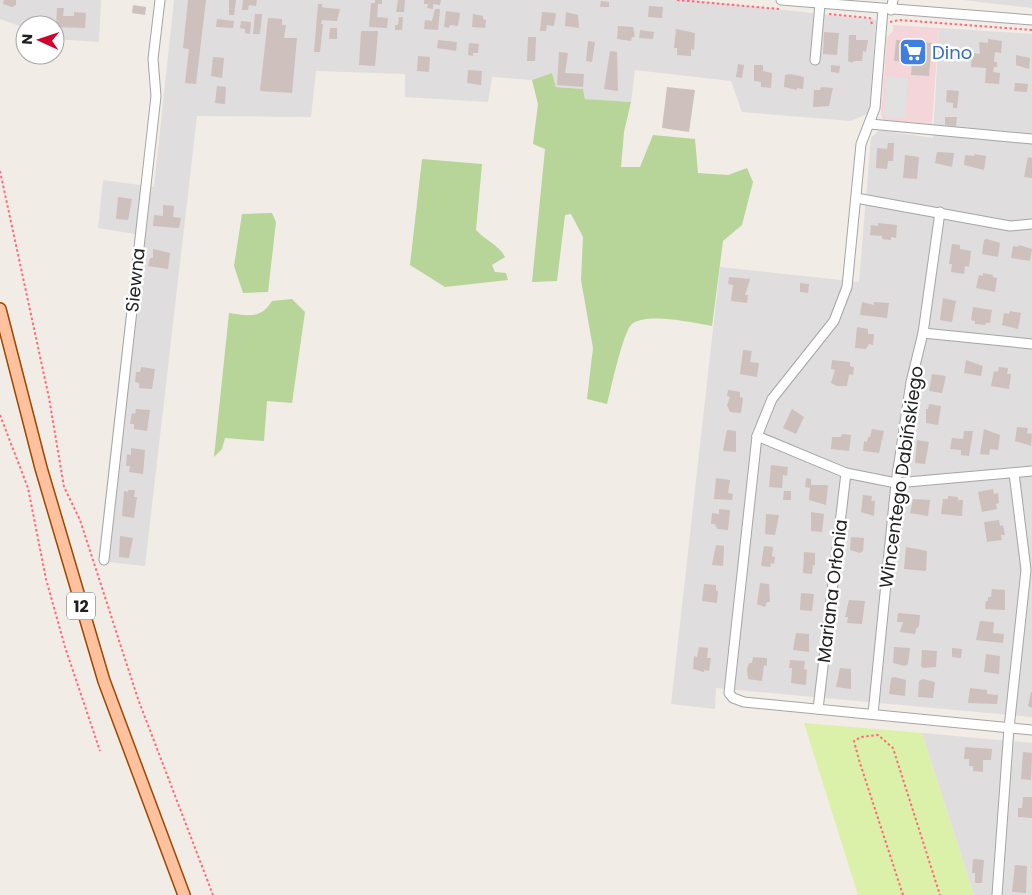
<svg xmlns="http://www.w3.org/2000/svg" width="1032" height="895" font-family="Poppins,sans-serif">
<rect width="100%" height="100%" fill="#f2ece6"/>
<g fill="#dfddde">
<path d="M 0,0 L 101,0 L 99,42 L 55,39 L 55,25 L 25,25 L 25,28 L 0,19 Z"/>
<path d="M 174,0 L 694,0 L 876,20 L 869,113 L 851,121 L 742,112 L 731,81 L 635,70 L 631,102 L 585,99 L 583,89 L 556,87 L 552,73 L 532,80 L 492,77 L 488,102 L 405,97 L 405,74 L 316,71 L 311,117 L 197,116 L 145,566 L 98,561 L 135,234 L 98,228 L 103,180 L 154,187 Z"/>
<path d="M 963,0 L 1032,0 L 1032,8 Z"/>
<path d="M 939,28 L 1032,34 L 1032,717 L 716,688 L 715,709 L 671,704 L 720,267 L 859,282 L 871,138 L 879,130 L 933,138 Z"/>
<path d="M 922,733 L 1032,743 L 1032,895 L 974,895 Z"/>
</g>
<path fill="#f4d5da" d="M 893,25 L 939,28 L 932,124 L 883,120 L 881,115 L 887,37 L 893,31 Z"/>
<path fill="#dbf0a9" d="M 804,723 L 922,733 L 974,895 L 858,895 Z"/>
<g fill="#b7d598">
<path d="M 552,73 L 556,87 L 583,89 L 585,99 L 631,102 L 624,132 L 621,167 L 640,167 L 653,135 L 695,139 L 698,173 L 728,175 L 747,168 L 753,182 L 742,225 L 723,241 L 712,326 C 694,323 647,312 632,324 C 623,331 611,389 607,404 L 587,399 L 593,348 L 581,280 L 583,237 L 571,214 L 565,215 L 557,281 L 532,282 L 545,149 L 533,144 L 538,104 L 532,80 Z"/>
<path d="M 422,159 L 482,164 L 476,230 C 485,240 500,246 505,257 L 492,265 L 495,272 L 506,273 L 508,280 L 445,287 L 410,265 Z"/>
<path d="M 272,213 L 276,222 L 268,292 L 243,293 L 234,266 L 242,214 Z"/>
<path d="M 292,299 L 305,312 L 292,403 L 267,401 L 264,441 L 225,438 L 222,449 L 214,457 L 229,313 C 248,316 261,319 272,301 Z"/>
</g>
<path fill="#e1e1e1" d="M 887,76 L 908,78 L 905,118 L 884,117 Z"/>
<g fill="#cec0bc">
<path d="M 4,0 L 16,0 L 16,5 L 12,7 L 3,4 Z"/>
<path d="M 188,0 L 206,0 L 196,84 L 185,83 L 189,49 L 183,48 Z"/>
<path d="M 229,0 L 236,0 L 234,15 L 229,15 Z"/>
<path d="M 243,0 L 257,0 L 256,6 L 249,5 L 248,10 L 242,10 Z"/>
<path d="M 375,0 L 382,0 L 382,4 L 378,4 L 377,17 L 388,18 L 387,28 L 369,27 L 371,3 L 375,3 Z"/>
<path d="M 398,0 L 405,0 L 404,12 L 396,12 Z"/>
<path d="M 424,0 L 441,0 L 440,5 L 433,4 L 433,9 L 427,8 L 428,4 L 424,4 Z"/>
<path d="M 601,1 L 609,2 L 609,7 L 600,7 Z"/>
<path d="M 318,4 L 322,4 L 322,7 L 327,8 L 340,9 L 337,21 L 322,20 L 321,24 L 323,24 L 320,52 L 314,52 Z"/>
<path d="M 133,5 L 146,7 L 145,15 L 132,13 Z"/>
<path d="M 649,6 L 663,7 L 662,18 L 648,17 Z"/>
<path d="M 57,8 L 64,8 L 63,16 L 74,16 L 74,12 L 86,13 L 85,28 L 56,27 Z"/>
<path d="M 435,9 L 440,9 L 438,30 L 424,29 L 425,20 L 432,21 Z"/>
<path d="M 446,11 L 460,13 L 458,26 L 450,25 L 449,28 L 444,27 Z"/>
<path d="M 542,12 L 556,13 L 554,26 L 547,25 L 546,31 L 540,31 Z"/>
<path d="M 566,12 L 578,15 L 579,28 L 565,26 Z"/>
<path d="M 255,14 L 262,14 L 260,34 L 253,34 Z"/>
<path d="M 473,14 L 483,16 L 483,19 L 486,20 L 485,28 L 472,27 Z"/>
<path d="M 399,17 L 403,17 L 402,30 L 395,30 L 395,25 L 398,25 Z"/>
<path d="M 268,18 L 282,19 L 282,25 L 286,25 L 284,38 L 297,38 L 292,93 L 260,91 Z"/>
<path d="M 217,19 L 234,21 L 233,28 L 216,27 Z"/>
<path d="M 241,21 L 251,22 L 250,34 L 245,33 L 245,29 L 240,28 Z"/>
<path d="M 618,26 L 633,27 L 635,37 L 632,37 L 631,41 L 617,39 Z"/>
<path d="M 330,28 L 337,28 L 337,39 L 329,39 Z"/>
<path d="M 676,29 L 695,33 L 694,50 L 691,49 L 691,56 L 677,55 L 677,48 L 674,48 Z"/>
<path d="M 640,30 L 654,32 L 653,39 L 639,38 Z"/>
<path d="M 361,31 L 378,31 L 375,66 L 359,65 Z"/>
<path d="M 824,32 L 839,33 L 837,55 L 823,54 Z"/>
<path d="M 849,35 L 856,35 L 856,40 L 868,40 L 866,52 L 863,51 L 862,61 L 854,61 L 852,63 L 848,61 Z"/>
<path d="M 528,37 L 536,37 L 535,61 L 527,61 Z"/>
<path d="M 988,39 L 1002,41 L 1001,53 L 995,52 L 994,62 L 997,62 L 997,67 L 994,67 L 993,72 L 1000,73 L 999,84 L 985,83 L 986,68 L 971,67 L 972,53 L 980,54 L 979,42 L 988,43 Z"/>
<path d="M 438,40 L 457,42 L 456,51 L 437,48 Z"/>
<path d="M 896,40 L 932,43 L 929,76 L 911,75 L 912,62 L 894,61 Z"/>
<path d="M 588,41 L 595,42 L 592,62 L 586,61 Z"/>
<path d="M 469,43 L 479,44 L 478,53 L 473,53 L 473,56 L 468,55 Z"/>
<path d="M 943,48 L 957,48 L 957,58 L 943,60 Z"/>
<path d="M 610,51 L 617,52 L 618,91 L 604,89 Z"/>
<path d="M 559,52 L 568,53 L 565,73 L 584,74 L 583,87 L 557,85 Z"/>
<path d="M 1016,55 L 1030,58 L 1029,69 L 1016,65 Z"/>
<path d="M 418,56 L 430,57 L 429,72 L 417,71 Z"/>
<path d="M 213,57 L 224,58 L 222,78 L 211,76 Z"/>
<path d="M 738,64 L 744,65 L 742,78 L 736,77 Z"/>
<path d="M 754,65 L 763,65 L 763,71 L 772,73 L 771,88 L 761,87 L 761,82 L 754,81 Z"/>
<path d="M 831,65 L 840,66 L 839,73 L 831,72 Z"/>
<path d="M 468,70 L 482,71 L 481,85 L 467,83 Z"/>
<path d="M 791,74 L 804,77 L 803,89 L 797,88 L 797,90 L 784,87 L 785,75 Z"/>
<path d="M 1015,83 L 1028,84 L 1027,92 L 1014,91 Z"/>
<path d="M 217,86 L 226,87 L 225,104 L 215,103 Z"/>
<path d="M 667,87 L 695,90 L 689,132 L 662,128 Z"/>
<path d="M 821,87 L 833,88 L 829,106 L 813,107 L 814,90 L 820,90 Z"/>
<path d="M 947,90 L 959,91 L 957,108 L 953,108 L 953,103 L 946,102 Z"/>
<path d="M 945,117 L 957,117 L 956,126 L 945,125 Z"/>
<path d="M 888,143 L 894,143 L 893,161 L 888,161 L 887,169 L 876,168 L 877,148 L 887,149 Z"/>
<path d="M 937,152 L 954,153 L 952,167 L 935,163 Z"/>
<path d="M 974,154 L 986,156 L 984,170 L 964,165 L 965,155 L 974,156 Z"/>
<path d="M 905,155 L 919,157 L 917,179 L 903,178 Z"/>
<path d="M 1028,157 L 1032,158 L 1032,178 L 1024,177 Z"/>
<path d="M 118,197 L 132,199 L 128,220 L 116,219 Z"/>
<path d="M 163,205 L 174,206 L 173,217 L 181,218 L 179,228 L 153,226 L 154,215 L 163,216 Z"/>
<path d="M 878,223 L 897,225 L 896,238 L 891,237 L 891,240 L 882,239 L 882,236 L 870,235 L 871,225 L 878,226 Z"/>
<path d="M 987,239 L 1000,243 L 998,257 L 982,254 L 984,240 Z"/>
<path d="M 952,244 L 960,245 L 960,249 L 971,251 L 969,267 L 965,266 L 964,274 L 951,272 L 952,264 L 949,264 Z"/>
<path d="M 1019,245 L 1032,249 L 1030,261 L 1011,258 L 1013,246 L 1018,247 Z"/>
<path d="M 153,249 L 170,253 L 168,269 L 148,266 L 150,258 L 153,258 Z"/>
<path d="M 983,273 L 993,275 L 993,277 L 997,278 L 995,292 L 976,288 L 979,275 L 983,276 Z"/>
<path d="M 729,277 L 750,279 L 745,295 L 748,295 L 747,303 L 731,301 L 733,285 L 728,284 Z"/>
<path d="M 800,283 L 809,284 L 808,293 L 800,292 Z"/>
<path d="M 943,298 L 956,301 L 952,322 L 940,320 Z"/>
<path d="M 862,302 L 874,305 L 874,302 L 889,303 L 887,318 L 860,315 Z"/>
<path d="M 973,307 L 992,310 L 990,323 L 986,323 L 985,325 L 975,324 L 975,321 L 971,320 Z"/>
<path d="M 1010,311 L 1021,313 L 1018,329 L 1002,325 L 1004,313 L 1009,314 Z"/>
<path d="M 857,327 L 868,329 L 868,334 L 874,334 L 873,345 L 869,344 L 866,349 L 855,348 Z"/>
<path d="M 743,350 L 752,351 L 750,362 L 759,363 L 757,377 L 740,374 Z"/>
<path d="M 832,360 L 850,362 L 850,366 L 854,367 L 853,375 L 849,374 L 847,386 L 837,386 L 831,383 L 835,370 L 831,369 Z"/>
<path d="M 966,360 L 983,366 L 981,376 L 964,373 Z"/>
<path d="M 141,367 L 155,369 L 152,389 L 139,388 L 139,383 L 135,382 L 136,372 L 140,372 Z"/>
<path d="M 999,367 L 1008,368 L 1007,374 L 1011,374 L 1009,389 L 991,386 L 994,371 L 998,372 Z"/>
<path d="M 932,374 L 946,376 L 942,393 L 929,391 Z"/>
<path d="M 728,390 L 740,392 L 740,397 L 743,398 L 741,413 L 730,412 L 727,405 L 730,397 L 727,396 Z"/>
<path d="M 929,404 L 941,406 L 938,425 L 926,423 L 926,409 L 928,409 Z"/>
<path d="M 136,409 L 150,410 L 147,431 L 134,429 L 134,424 L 130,424 L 132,413 L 135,414 Z"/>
<path d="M 792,409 L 804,417 L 796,434 L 783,428 Z"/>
<path d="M 1017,427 L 1028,428 L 1027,433 L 1032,434 L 1031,446 L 1015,441 Z"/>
<path d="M 872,429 L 884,431 L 879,453 L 863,451 L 864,441 L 867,442 L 868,437 L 870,437 Z"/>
<path d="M 984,429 L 1000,435 L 998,450 L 990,449 L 989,455 L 980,454 Z"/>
<path d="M 727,430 L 736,431 L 736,452 L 723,451 Z"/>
<path d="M 964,431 L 973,431 L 969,456 L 961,455 L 961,450 L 950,449 L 952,438 L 963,439 Z"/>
<path d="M 842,434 L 851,435 L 849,451 L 831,449 L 832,437 L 841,437 Z"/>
<path d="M 917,440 L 929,442 L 925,464 L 915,463 Z"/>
<path d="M 131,448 L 145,450 L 143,474 L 129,472 L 130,466 L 126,466 L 127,454 L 131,455 Z"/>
<path d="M 771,465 L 788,467 L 787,476 L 783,475 L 782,488 L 769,487 Z"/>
<path d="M 716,478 L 730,480 L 728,493 L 733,494 L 732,500 L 714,499 Z"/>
<path d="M 806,478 L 811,479 L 811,485 L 828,485 L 826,505 L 809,500 L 810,488 L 805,487 Z"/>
<path d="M 993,489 L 994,494 L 998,493 L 999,503 L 996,504 L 997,509 L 982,512 L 978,492 Z"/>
<path d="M 128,490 L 135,490 L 134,497 L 137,497 L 134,518 L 122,516 L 124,491 L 128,492 Z"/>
<path d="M 784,491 L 791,491 L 791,500 L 783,500 Z"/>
<path d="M 863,495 L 872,496 L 871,501 L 875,501 L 874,516 L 861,512 Z"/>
<path d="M 948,496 L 958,497 L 958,500 L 963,500 L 962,516 L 941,514 L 943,499 L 948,499 Z"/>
<path d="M 913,499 L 930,500 L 928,516 L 910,513 Z"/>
<path d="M 719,509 L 730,510 L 728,530 L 717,529 L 715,524 L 711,524 L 712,513 L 719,514 Z"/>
<path d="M 811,512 L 824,514 L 822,532 L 811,531 Z"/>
<path d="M 766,514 L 779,515 L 775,535 L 765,534 Z"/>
<path d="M 999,520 L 1000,526 L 1003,525 L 1005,535 L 1001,535 L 1002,540 L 987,542 L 984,522 Z"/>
<path d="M 120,536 L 133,538 L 129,558 L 119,557 Z"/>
<path d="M 851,537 L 864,538 L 863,551 L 860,553 L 850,550 Z"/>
<path d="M 716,545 L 724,546 L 723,566 L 712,565 Z"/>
<path d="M 764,546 L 773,547 L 772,556 L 775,557 L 774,564 L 771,563 L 770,567 L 761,566 Z"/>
<path d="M 906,547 L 927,551 L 926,571 L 904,569 Z"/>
<path d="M 804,552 L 815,553 L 815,565 L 813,565 L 812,574 L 803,573 Z"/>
<path d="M 760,583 L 769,584 L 770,602 L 767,602 L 765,607 L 757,604 Z"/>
<path d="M 704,584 L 716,585 L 716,591 L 718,591 L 717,603 L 702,601 Z"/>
<path d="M 992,589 L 1005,590 L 1005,610 L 985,609 L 986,601 L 988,601 L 988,597 L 991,597 Z"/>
<path d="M 801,593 L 814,594 L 812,611 L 800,610 Z"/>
<path d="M 849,600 L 865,601 L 862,624 L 847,623 L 848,617 L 845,617 Z"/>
<path d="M 898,613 L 920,615 L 919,626 L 916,629 L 915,634 L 900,632 L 903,622 L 897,622 Z"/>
<path d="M 980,621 L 994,622 L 993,633 L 1004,634 L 1003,643 L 976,640 Z"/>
<path d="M 796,633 L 809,634 L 809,652 L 793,650 Z"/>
<path d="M 699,647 L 708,648 L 707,658 L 711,658 L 709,671 L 704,670 L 704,672 L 693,669 L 694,656 L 697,657 Z"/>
<path d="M 894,647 L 910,648 L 908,664 L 905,666 L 893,663 Z"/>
<path d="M 952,648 L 962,649 L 961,658 L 952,657 Z"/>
<path d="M 922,650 L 937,651 L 936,667 L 923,668 L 921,666 Z"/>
<path d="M 986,654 L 1000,656 L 999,674 L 984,672 Z"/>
<path d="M 753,657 L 767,658 L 767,666 L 764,665 L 762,681 L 748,679 L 747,669 L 749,663 L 752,663 Z"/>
<path d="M 790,660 L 805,661 L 804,669 L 807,670 L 806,685 L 791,683 L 792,668 L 789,668 Z"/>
<path d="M 840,668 L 851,669 L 851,689 L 836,687 Z"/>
<path d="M 894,677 L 906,680 L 905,696 L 889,694 L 891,678 Z"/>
<path d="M 923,679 L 935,682 L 933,698 L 918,697 L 919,681 Z"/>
<path d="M 970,688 L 987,690 L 987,694 L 998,695 L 997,704 L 968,703 Z"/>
<path d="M 1031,692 L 1032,692 L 1032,708 L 1028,706 Z"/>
<path d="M 965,747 L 992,749 L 991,760 L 983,760 L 983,772 L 973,771 L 973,766 L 969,766 L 969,759 L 964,759 Z"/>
<path d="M 1023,752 L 1032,753 L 1031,780 L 1021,779 Z"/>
<path d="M 1023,797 L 1032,797 L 1032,818 L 1018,817 L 1018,808 L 1022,808 Z"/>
<path d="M 973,859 L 984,860 L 982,883 L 975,883 L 975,873 L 972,873 Z"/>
<path d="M 1015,865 L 1027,866 L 1026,893 L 1012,892 Z"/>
</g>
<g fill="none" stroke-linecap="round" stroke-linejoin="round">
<g stroke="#a5a5a5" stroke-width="11">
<g id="minor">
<path d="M 781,0 L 1032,20"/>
<path d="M 883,9 L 875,108 L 861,144 L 847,287 L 834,321 L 772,399 L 757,436 L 729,693 L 733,698 L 744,702 L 1032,730"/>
<path d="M 891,10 L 893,0"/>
<path d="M 815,60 L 820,4"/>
<path d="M 870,124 L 1032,139"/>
<path d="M 856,198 L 1010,226 L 1032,224"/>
<path d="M 923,333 L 1032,344"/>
<path d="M 757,436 L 846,473 L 896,483 L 1032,471"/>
<path d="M 104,560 L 156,96 L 153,59 L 160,0"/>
<path d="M 818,709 L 846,473"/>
<path d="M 873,714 L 896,483 L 911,382 L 923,333 L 940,212"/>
<path d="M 997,895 L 1009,728 L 1026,570 L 1014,473"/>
</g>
</g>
<g stroke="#9d4800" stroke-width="14">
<path id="major" d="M 0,309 L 41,468 L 104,681 L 184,895"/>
</g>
<g stroke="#ff6a7b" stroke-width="2" stroke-dasharray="2.5 2.5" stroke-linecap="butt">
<path d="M 677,0 L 779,9"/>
<path d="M 829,14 L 870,18 L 872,24"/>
<path d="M 890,22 L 899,20 L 1032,30"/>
<path d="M 0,171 L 49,398 L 64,487 L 80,520 L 138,699 L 213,895"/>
<path d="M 0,415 L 28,488 L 46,579 L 65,647 L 100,751"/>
<path d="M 903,895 L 859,760 L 854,741 L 861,737 L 878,735 L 893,748 L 940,895"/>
</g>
<use href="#minor" stroke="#fff" stroke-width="9"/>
<use href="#major" stroke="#ffc19e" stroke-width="11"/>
</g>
<defs>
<g id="supermarket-square" transform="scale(1.4375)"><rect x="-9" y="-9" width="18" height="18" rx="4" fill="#3f7fe0" stroke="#fff"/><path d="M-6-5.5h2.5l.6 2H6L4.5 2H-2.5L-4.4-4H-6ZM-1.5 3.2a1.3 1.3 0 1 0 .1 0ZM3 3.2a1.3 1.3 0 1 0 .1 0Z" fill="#fff"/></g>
</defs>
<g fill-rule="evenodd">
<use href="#supermarket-square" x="913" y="52"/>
</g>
<g text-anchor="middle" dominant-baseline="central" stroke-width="5" stroke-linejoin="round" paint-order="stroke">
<rect fill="#fff" stroke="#646464" stroke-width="1" x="67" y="592.5" width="28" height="27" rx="4"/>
<g font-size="16" font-weight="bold" fill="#212121">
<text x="81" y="606">12</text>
</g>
<g font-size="18" fill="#366cbe" stroke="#fff" text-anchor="start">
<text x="932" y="52">Dino</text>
</g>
<g font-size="18" fill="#212121" stroke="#fff">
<text transform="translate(135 280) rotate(-84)">Siewna</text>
<text transform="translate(901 477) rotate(-82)">Wincentego Dabińskiego</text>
<text transform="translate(832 591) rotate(-83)">Mariana Orłonia</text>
</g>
</g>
<g transform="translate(40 40) rotate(273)"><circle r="24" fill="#ffffff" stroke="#a6a6a6"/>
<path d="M0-4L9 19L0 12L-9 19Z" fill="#d1002d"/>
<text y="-8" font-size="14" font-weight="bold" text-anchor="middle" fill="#212121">N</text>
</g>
</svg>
